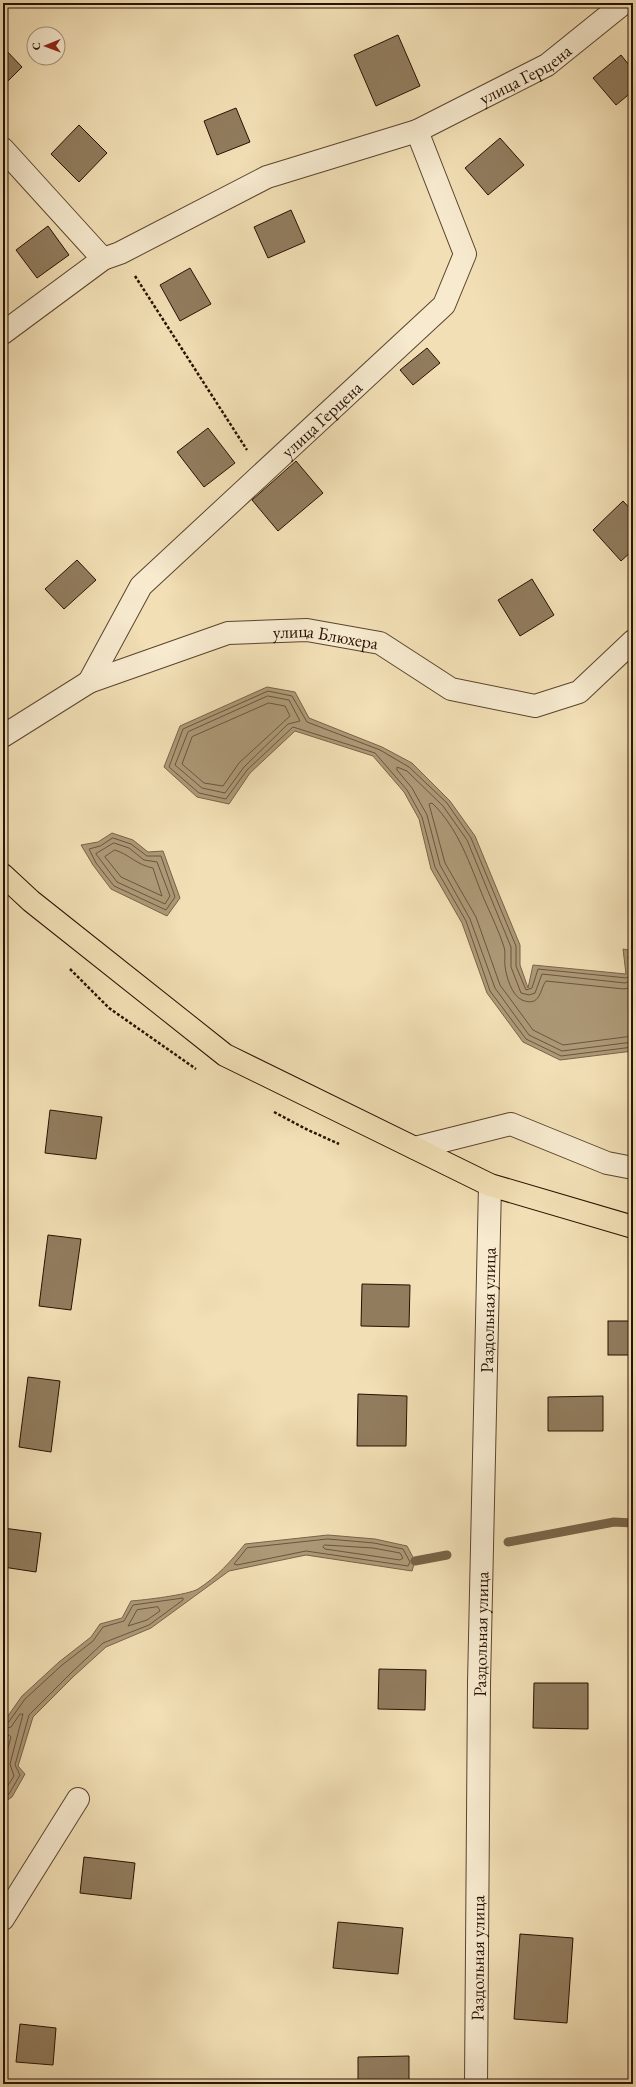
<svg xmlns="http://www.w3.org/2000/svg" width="636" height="2087" font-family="'EB Garamond',serif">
<rect width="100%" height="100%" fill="#f2dfb5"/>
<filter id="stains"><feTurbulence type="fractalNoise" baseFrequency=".005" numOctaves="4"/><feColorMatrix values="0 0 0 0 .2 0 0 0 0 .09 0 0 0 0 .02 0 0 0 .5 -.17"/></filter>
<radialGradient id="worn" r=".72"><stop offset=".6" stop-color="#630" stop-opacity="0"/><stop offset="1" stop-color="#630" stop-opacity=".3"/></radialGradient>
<g fill="#ad9977" stroke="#776347">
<path d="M 267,687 L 295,692 L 309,718 L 382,747 L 412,763 L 450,801 L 475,836 L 520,945 L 520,965 L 528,988 L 533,965 L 626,974 L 623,949 L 633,951 L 633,1051 L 560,1060 L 523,1042 L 487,993 L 462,923 L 431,869 L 419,819 L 404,792 L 373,756 L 295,731 L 250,773 L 229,804 L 197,797 L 164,767 L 180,726 Z"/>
<path d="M 112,833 L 133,840 L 148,852 L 163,851 L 180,898 L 167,916 L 111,889 L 93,865 L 81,845 L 98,842 Z"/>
<path d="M 328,1535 L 375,1539 L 407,1546 L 415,1561 L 412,1571 L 306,1555 L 229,1571 L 151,1628 L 106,1647 L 74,1676 L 33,1717 L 18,1766 L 25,1774 L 12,1797 L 3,1803 L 3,1723 L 22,1696 L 59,1662 L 91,1637 L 100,1624 L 122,1618 L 131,1601 C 144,1600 188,1595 198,1589 C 217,1577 231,1561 245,1544 Z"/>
</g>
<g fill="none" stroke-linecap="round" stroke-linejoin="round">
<g stroke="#6a553c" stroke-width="1">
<path d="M 268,696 L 289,700 L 300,721 L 288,724 L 244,767 L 225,793 L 202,788 L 175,765 L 188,732 Z"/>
<path d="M 269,703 L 285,706 L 290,716 L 239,763 L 223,786 L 204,783 L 182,764 L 192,737 Z"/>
<path d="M 113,838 L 131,844 L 147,856 L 161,856 L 175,897 L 166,910 L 114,886 L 96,863 L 89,849 L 100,846 Z"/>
<path d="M 114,843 L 129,848 L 144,860 L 157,862 L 170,896 L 165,904 L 117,882 L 96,854 Z"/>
<path d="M 115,850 C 130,855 137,865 153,868 L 162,896 L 121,877 L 105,857 Z"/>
<path d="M 633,955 L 628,956 L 630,974 L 627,978 L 538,969 L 532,988 L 526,990 L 516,966 L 516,946 L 471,838 L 447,803 L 409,767 L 380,750 L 307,722 L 292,696 L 268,691 L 183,729 L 169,767 L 199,793 L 226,799 L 247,770 L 293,727 L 375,753 L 407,790 L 422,817 L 435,867 L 466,921 L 490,991 L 526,1039 L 561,1056 L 633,1047"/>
<path d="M 633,980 L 625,983 L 542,974 L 535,993 L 529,995 L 521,993 L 511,967 L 511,947 L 467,840 L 443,806 L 407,771 L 397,767 L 397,770 L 412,788 L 427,815 L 440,865 L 470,919 L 495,988 L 529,1035 L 562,1051 L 633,1042"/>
<path d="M 633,987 L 624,989 L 546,981 C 540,988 541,1008 522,1000 C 512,996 506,976 505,966 C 504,960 506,953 504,947 C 499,931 491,915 484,899 C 470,865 459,829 432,803 L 429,804 L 445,863 L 476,917 L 500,985 L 533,1030 L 563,1045 L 633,1036"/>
<path d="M 328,1539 L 374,1543 L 403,1549 L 410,1562 L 408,1566 L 306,1551 L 237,1565 L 234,1564 L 247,1548 Z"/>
<path d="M 325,1545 L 373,1548 L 400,1553 L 403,1558 L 400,1560 L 325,1549 L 323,1547 Z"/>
<path d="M 158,1607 L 160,1611 L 147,1620 L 128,1626 L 137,1610 Z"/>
<path d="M 3,1724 L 8,1723 L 25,1699 L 62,1665 L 93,1641 L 103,1627 L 124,1621 L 133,1605 L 183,1598 L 183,1600 L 149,1625 L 103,1643 L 71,1673 L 29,1715 L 15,1765 L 20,1775 L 9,1794 L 3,1798"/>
<path d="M 3,1729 L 11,1727 L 20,1714 L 23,1714 L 10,1764 L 14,1776 L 3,1793"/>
<path d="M 3,1735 L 9,1735 L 11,1737 L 4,1763 L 7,1776 L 3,1783"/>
</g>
<g stroke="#776347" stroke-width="9">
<path d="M 508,1542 L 614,1522 L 633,1523"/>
<path d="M 415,1561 L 447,1555"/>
</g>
</g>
<g fill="#917c5e" stroke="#271100">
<path d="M 398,35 L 420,86 L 376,106 L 354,55 Z"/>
<path d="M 3,47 L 22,67 L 3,86 Z"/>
<path d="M 621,55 L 633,70 L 633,91 L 616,105 L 593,78 Z"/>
<path d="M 236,108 L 250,142 L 217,155 L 204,121 Z"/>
<path d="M 79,125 L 107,153 L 79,182 L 51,154 Z"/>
<path d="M 500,138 L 524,165 L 488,195 L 465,168 Z"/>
<path d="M 291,210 L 305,242 L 268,258 L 254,227 Z"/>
<path d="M 48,226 L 69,255 L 37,278 L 16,250 Z"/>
<path d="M 190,268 L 211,304 L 180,321 L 160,285 Z"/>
<path d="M 427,348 L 440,363 L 413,385 L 400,370 Z"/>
<path d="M 208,428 L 235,463 L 204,487 L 177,452 Z"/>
<path d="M 296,461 L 323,493 L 278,531 L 252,500 Z"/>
<path d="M 623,501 L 633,512 L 633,550 L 621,561 L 593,530 Z"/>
<path d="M 77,560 L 96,580 L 64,609 L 45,589 Z"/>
<path d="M 532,579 L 554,615 L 520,636 L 498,600 Z"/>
<path d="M 50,1110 L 102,1117 L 96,1159 L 45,1153 Z"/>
<path d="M 48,1235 L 81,1239 L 71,1310 L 39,1306 Z"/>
<path d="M 362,1284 L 410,1285 L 409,1327 L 361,1326 Z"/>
<rect x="608" y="1321" width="25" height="34"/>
<path d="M 28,1377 L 60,1381 L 51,1452 L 19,1447 Z"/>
<path d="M 358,1394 L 407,1396 L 406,1446 L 357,1446 Z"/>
<path d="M 603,1396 L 603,1431 L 548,1431 L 548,1397 Z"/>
<path d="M 3,1528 L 41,1533 L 36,1572 L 3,1567 Z"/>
<path d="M 379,1669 L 426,1670 L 425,1710 L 378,1709 Z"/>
<path d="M 534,1683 L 588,1683 L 588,1729 L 533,1728 Z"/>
<path d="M 84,1857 L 135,1863 L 131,1899 L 80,1893 Z"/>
<path d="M 338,1922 L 403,1928 L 398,1974 L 333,1968 Z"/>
<path d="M 520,1934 L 573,1938 L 567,2023 L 514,2019 Z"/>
<path d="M 20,2024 L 56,2028 L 53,2065 L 16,2062 Z"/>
<path d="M 409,2056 L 409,2084 L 358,2084 L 358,2057 Z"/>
</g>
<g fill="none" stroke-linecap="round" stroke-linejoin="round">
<g stroke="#5a442d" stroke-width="24">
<g id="minor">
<path d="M 3,149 L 103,259"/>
<path id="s1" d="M 3,333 L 103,259 L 120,253 L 267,177 L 417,131 L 547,65 L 624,3"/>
<path id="s2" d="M 89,682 L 141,586 L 444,305 L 465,254 L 417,131"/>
<path id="s3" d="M 3,736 L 89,682 L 228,633 L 307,630 L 380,643 L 451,689 L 535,706 L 579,692 L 633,641"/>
<path d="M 415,1148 L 511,1124 L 607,1163 L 633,1168"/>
<path d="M 3,1919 L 78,1799"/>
<path id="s4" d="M 476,2084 L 479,1683 L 490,1185"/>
</g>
</g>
<g stroke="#271100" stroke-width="24">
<path id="major" d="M 3,875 L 31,901 L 225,1055 L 490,1185 L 633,1227"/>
</g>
<g stroke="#271100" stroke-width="2.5" stroke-dasharray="3 2" stroke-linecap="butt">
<path d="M 135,276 L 247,450"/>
<path d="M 70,969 L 109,1008 L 196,1069"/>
<path d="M 274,1112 L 306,1129 L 339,1144"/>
</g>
<use href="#minor" stroke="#f7eacf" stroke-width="22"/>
<use href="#major" stroke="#f2dfb5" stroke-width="22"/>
</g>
<g text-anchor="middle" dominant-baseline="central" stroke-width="4" stroke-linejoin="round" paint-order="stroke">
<g font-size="18" fill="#271100" stroke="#f7eacf">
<text stroke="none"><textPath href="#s1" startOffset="587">улица Герцена</textPath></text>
<text stroke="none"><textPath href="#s2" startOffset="355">улица Герцена</textPath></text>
<text stroke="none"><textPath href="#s3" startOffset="347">улица Блюхера</textPath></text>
<text stroke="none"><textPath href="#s4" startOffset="774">Раздольная улица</textPath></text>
<text stroke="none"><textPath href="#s4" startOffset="450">Раздольная улица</textPath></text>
<text stroke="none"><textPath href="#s4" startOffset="126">Раздольная улица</textPath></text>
</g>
</g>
<rect width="636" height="2087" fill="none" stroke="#f2dfb5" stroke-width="16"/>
<rect x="4" y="4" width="628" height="2079" fill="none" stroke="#271100" stroke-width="2"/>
<rect x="8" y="8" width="620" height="2071" fill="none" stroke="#271100"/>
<g transform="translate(46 46) rotate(269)"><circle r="19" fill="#f7eacf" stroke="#a4937c"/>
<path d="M0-3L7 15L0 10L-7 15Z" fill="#8f2418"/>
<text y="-6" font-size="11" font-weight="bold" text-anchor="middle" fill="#271100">С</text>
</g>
<rect width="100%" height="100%" filter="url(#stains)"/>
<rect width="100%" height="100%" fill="url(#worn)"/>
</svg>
